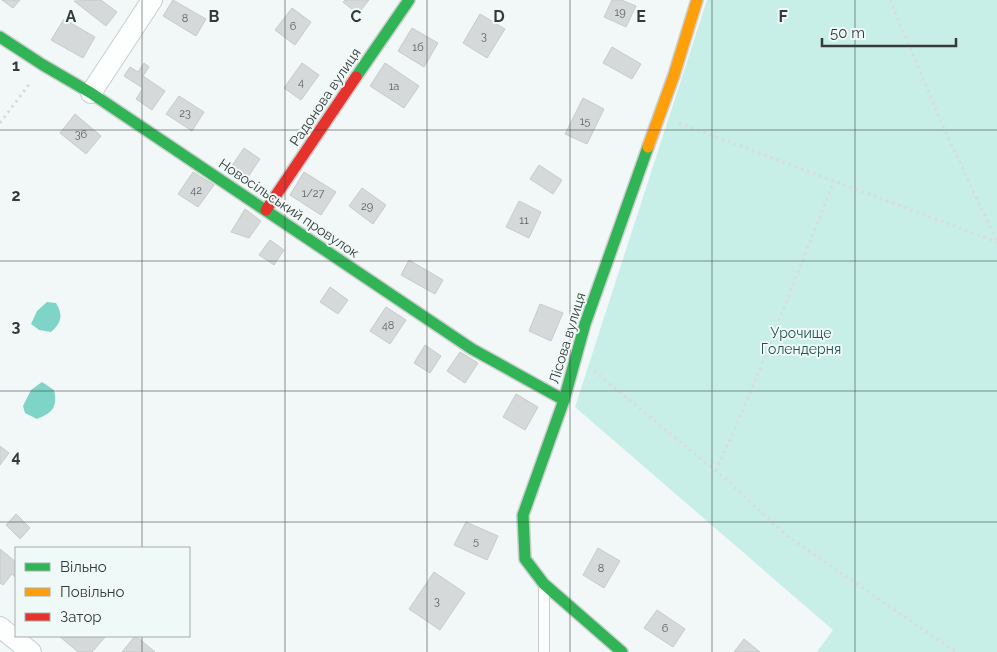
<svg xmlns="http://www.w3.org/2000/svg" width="997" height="652" font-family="Raleway,sans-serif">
<rect width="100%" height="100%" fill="#f2f7f7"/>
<path fill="#c7efe8" d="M 707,0 L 997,0 L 997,652 L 817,652 L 833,630 L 575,407 Z"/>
<g fill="#7ed5c7">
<path d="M 47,302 L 56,303 C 63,315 62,322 51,332 L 39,330 L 31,324 L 37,311 Z"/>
<path d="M 42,382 L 54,390 C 58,407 52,413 37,419 L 25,413 L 23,406 L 31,390 Z"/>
</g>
<g fill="#d5d9d9" stroke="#c7cccb">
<path d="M 2,0 L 20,0 L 13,8 Z"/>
<path d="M 101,0 L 117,12 L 106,26 L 74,1 Z"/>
<path d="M 173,0 L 206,19 L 196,36 L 163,16 Z"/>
<path d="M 345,0 L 369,0 L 358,14 L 343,2 Z"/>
<path d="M 612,0 L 621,0 L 636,6 L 626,27 L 604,17 Z"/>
<path d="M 292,8 L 311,22 L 295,45 L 275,30 Z"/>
<path d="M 480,14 L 505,29 L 487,58 L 463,43 Z"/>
<path d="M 64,19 L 95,37 L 83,58 L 51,40 Z"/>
<path d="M 412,28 L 438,43 L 424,67 L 398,51 Z"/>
<path d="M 612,47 L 641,64 L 632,79 L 603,63 Z"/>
<path d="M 144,63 L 149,67 L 143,76 L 165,91 L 152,110 L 136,99 L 143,88 L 124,76 L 130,67 L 138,72 Z"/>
<path d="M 302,63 L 319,75 L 301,100 L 284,88 Z"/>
<path d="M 385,63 L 419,86 L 404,108 L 370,86 Z"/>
<path d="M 179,96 L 204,112 L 192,131 L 166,114 Z"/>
<path d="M 583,98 L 604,109 L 587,144 L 565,134 Z"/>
<path d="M 75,114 L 101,136 L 86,154 L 60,133 Z"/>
<path d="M 244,148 L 260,159 L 246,180 L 229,170 Z"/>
<path d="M 539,165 L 562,180 L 553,194 L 530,179 Z"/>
<path d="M 193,172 L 214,185 L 198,207 L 178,194 Z"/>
<path d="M 304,172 L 336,192 L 321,215 L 290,195 Z"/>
<path d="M 362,188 L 386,205 L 373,224 L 349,206 Z"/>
<path d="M 519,201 L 541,212 L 529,238 L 506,227 Z"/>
<path d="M 245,209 L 261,221 L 249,238 L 231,232 Z"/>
<path d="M 270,240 L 284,250 L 274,265 L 259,255 Z"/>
<path d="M 409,260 L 443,280 L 435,294 L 401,275 Z"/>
<path d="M 330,287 L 348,300 L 338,314 L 320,302 Z"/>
<path d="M 540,304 L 563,313 L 551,341 L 529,331 Z"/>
<path d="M 386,307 L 406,320 L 390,344 L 370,331 Z"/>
<path d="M 425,345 L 441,356 L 430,373 L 414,363 Z"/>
<path d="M 460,352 L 478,363 L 465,383 L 447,371 Z"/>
<path d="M 516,394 L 538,407 L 525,430 L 503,417 Z"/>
<path d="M 0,446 L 9,453 L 0,465 Z"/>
<path d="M 16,514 L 30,528 L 20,539 L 6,525 Z"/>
<path d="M 466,522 L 498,536 L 487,560 L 454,545 Z"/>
<path d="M 598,548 L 620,561 L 604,588 L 583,575 Z"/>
<path d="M 0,549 L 16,562 L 16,578 L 12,574 L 3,585 L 0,583 Z"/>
<path d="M 434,572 L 465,593 L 440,630 L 409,609 Z"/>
<path d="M 657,610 L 685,629 L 673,647 L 644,628 Z"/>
<path d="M 59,636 L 106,636 L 92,652 L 78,652 Z"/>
<path d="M 135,636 L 136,636 L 155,652 L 122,652 Z"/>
<path d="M 744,639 L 760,652 L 734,652 Z"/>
</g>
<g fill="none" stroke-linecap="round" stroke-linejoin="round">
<g stroke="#cacece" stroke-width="12">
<path id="lane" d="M 544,652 L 544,590"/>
</g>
<g stroke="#cacece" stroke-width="22">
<g id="street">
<path d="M 91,93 L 152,0"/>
<path d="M 0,627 L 31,652"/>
</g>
</g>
<g stroke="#cacece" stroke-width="14">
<g id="fast">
<path d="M 0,37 L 43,65 L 91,93 L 472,349 L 564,400"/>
<path d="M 356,77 L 409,0"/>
<path d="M 622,652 L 544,584 L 525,559 L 523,515 L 564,400 L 585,324 L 648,147"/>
</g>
</g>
<g stroke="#cacece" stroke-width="14">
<path id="slow" d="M 648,147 L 674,75 L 697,0"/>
</g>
<g stroke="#cacece" stroke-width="14">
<path id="jam" d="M 266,210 L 356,77"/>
</g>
<g stroke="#dadcdc" stroke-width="3" stroke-dasharray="2.5 4" stroke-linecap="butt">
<path d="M 890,0 L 942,124 L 997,242"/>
<path d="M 0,123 L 30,83"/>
<path d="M 679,123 L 997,242"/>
<path d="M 594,371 L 728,481 L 787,536 L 956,652"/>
<path d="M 716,471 L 750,394 L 834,181"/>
</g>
<use href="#lane" stroke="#fdfefe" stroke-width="10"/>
<use href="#street" stroke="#fdfefe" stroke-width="20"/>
<use href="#fast" stroke="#30b455" stroke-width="11"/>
<use href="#slow" stroke="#ff9f0a" stroke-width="11"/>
<use href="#jam" stroke="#e5322d" stroke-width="11"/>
</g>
<path fill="none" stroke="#363a39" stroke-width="1" stroke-opacity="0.55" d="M 142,0 L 142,548M 285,0 L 285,652M 427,0 L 427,652M 570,0 L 570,652M 712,0 L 712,652M 855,0 L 855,652M 0,130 L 997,130M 0,261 L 997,261M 0,391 L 997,391M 0,522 L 997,522M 142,636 L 142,652"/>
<g text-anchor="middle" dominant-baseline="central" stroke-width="4" stroke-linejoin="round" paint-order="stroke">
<g font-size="11" fill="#5e6261">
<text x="620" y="12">19</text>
<text x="185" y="18">8</text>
<text x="293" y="26">6</text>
<text x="484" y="36">3</text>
<text x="418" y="47">1б</text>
<text x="301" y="82">4</text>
<text x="394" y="86">1а</text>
<text x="185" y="113">23</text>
<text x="585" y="121">15</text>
<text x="81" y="134">36</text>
<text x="196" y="190">42</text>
<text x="313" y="193">1/27</text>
<text x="367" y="206">29</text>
<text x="524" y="220">11</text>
<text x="388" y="325">48</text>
<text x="476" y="541">5</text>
<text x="601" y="568">8</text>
<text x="437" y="601">3</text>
<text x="665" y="628">6</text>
</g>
<g font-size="14" fill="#363a39" stroke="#effaf8">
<text transform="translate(325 97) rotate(-56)">Радонова вулиця</text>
<text transform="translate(289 208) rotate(34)">Новосільський провулок</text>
<text transform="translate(567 338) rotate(-73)">Лісова вулиця</text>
</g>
<g font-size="14" fill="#22554d" stroke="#effaf8">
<text x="801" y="333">Урочище<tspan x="801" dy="16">Голендерня</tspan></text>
</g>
</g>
<g font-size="16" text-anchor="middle" font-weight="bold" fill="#363a39" stroke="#effaf8" stroke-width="4" stroke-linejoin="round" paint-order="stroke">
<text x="71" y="22">A</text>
<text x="214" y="22">B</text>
<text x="356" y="22">C</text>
<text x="499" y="22">D</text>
<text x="641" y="22">E</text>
<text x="783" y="22">F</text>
<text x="16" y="71">1</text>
<text x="16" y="201">2</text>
<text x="16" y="332">3</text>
<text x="16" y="462">4</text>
</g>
<rect x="15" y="547" width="175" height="90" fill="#effaf8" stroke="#a5adac"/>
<rect x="25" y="563" width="25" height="8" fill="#30b455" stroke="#a5adac"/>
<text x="60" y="572" font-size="15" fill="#363a39">Вільно</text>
<rect x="25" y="588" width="25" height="8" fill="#ff9f0a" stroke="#a5adac"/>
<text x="60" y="597" font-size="15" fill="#363a39">Повільно</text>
<rect x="25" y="613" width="25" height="8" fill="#e5322d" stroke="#a5adac"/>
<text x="60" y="622" font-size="15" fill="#363a39">Затор</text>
<path d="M822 38v8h134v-8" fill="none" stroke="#363a39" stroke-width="2.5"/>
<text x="830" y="38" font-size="15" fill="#363a39" stroke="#effaf8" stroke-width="4" paint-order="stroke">50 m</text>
</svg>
